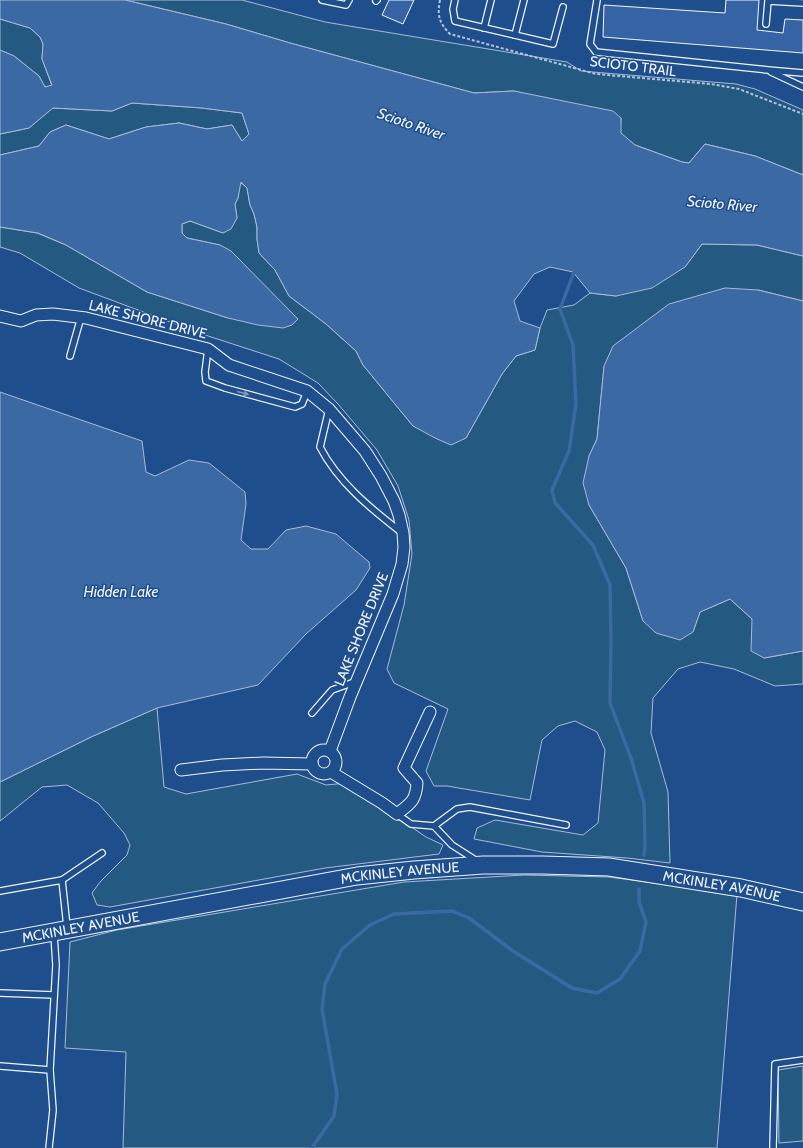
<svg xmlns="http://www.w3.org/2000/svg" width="803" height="1148" font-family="Cabin,sans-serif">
<rect width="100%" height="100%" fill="#1f4e8c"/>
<g fill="#245a82" stroke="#a8bbd7">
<path d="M 125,0 L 242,0 L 325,22 L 567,62 L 581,71 L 736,84 L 755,89 L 803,110 L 803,175 L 755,156 L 705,144 L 689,163 L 682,162 L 635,145 L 620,133 L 621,118 L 514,91 L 474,93 L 290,43 L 226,24 Z"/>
<path d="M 0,19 L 30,28 L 40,37 L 43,44 L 42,59 L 52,86 L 45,87 L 39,76 L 14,56 L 0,50 Z"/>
<path d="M 132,103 L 202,108 L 242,113 L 249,134 L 242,141 L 232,125 L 207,129 L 179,123 L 146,127 L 109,139 L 66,125 L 50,132 L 39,146 L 0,155 L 0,134 L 29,128 L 52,108 L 112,111 Z"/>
<path d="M 240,182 L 247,188 L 250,205 L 254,214 L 257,227 L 257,239 L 259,253 L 275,270 L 289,296 L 326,324 L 356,351 L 363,365 L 413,426 L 466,438 L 502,374 L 516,356 L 535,350 L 540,328 L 547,310 L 574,305 L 590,293 L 616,296 L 685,267 L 702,244 L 757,245 L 803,256 L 803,301 L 758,290 L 604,367 L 597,439 L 589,456 L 589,505 L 626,568 L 643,621 L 693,632 L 700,612 L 730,599 L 752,619 L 764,658 L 803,651 L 803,684 L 775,686 L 734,669 L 700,662 L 678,669 L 653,698 L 651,733 L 668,792 L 670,863 L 627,858 L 542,852 L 474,839 L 477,828 L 495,820 L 583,835 L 598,823 L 605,750 L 597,732 L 575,721 L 558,726 L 542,740 L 530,800 L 447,786 L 434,786 L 426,771 L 448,709 L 394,683 L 387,669 L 404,605 L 412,554 L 409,520 L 398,486 L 377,450 L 338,404 L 318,383 L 279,359 L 205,335 L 79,288 L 20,253 L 0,247 L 0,227 L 37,233 L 66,245 L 147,292 L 228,318 L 220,245 L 187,238 L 182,233 L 182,224 L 190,221 L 223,233 L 237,218 L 235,204 L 238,198 Z"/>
<path d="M 157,708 L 164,787 L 186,794 L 297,774 L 326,785 L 347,783 L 426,837 L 443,845 L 439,854 L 325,868 L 110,907 L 97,905 L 92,893 L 100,882 L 127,855 L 130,845 L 124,833 L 98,803 L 67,785 L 42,787 L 0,821 L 0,782 L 91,737 Z"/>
<path d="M 524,875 L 609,877 L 737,894 L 717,1148 L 123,1148 L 126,1052 L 65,1048 L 70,942 L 117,930 L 404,882 Z"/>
<path d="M 803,1066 L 803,1141 L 779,1143 L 778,1070 Z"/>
</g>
<g fill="#3b69a3" stroke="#a8bbd7">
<path d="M 0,0 L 125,0 L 226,24 L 290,43 L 474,93 L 514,91 L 613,111 L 621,118 L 621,133 L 635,145 L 682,162 L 689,163 L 705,144 L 755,156 L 803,175 L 803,256 L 757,245 L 702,244 L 685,267 L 652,288 L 616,296 L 590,293 L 573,272 L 550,267 L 534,274 L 514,301 L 520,321 L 540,328 L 535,350 L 516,356 L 502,374 L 466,438 L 451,445 L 435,438 L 413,426 L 363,365 L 356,351 L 326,324 L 289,296 L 275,270 L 259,253 L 257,239 L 257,227 L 254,214 L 250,205 L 247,188 L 241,182 L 238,198 L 235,204 L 237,218 L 231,229 L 223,233 L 190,221 L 182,224 L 182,233 L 187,238 L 220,245 L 231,251 L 298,319 L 292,325 L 283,328 L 258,325 L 228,318 L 147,292 L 66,245 L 38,233 L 0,227 L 0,155 L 39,146 L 50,132 L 66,125 L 109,139 L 146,127 L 179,123 L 207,129 L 232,125 L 242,141 L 249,134 L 242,113 L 202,108 L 132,103 L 112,111 L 53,108 L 29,128 L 0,134 L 0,50 L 14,56 L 39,76 L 45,87 L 52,85 L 42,59 L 43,44 L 40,37 L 30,28 L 0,19 Z"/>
<path d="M 725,288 L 758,290 L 803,301 L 803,651 L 764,658 L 751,651 L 752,619 L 730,599 L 700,612 L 693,632 L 680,640 L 656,633 L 643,621 L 626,568 L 589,505 L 583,483 L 589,456 L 597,439 L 604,366 L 613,346 L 669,304 Z"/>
<path d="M 0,392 L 142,441 L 146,472 L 155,476 L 189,460 L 209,463 L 245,492 L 246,504 L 241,540 L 251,549 L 268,549 L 286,530 L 306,526 L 336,534 L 369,562 L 370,568 L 356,590 L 306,634 L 258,685 L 157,708 L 91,737 L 0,782 Z"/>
</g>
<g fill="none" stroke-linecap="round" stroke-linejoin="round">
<g stroke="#3b69a3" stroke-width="3.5">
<path d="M 575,269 L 574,272 L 560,309 L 573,345 L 576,404 L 569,451 L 552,490 L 555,503 L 593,545 L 610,585 L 611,640 L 610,703 L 631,758 L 644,803 L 645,845 L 644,855"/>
<path d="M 312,1148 L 334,1116 L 337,1094 L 322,1009 L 325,984 L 342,949 L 370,925 L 394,914 L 452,911 L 469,918 L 513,951 L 572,988 L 597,993 L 620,979 L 640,951 L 646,922 L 639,902 L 639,889"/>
</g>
</g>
<g fill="#3563a3" stroke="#f2f6ff">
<path d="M 389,0 L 414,0 L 403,24 L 382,15 Z"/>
<path d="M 726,0 L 759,0 L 757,30 L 783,33 L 785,19 L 803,20 L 803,53 L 603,37 L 604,5 L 725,13 Z"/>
</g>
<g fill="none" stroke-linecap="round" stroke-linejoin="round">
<g stroke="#f2f6ff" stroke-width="8">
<g id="lane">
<path d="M 322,0 L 346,5 L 349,0"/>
<path d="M 455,0 L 453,9 L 455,21 L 553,44 L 563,7"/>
<path d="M 597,0 L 590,44 L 596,52 L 768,70 L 803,73"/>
<path d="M 376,1 L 377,0"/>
<path d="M 766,24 L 768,1 L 803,3"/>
<path d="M 484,28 L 491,0"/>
<path d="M 515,35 L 524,0"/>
<path d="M 771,72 L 803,87"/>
<path d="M 208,349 L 205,372 L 206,381 L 225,388 L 295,407 L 302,404 L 307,391"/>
<path d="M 70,356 L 81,317"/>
<path d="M 329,409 L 320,447 C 338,482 370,508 401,532"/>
<path d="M 312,713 L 332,690 L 357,681"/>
<path d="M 397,814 L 411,824 L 434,826 L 452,845 L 477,861"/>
<path d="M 434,826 L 457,809 L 470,807 L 566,825"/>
<path d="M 62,880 L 102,853"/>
<path d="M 0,891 L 62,880 L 67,927"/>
<path d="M 0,993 L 54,995"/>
<path d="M 0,1066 L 50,1070 L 56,965 L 54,935"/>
<path d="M 49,1148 L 53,1110 L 50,1070"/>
<path d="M 773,1148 L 775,1064 L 803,1060"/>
</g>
</g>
<g stroke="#f2f6ff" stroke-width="13">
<g id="street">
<path d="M 0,316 L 21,321 L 36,315 L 53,314 L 86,318 L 208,349 L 229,365 L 307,391 L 329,409 L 365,451 L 381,476 L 394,501 L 399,515 L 403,533 L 404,547 L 402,564 L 393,594 L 350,697 L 330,751"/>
<circle cx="324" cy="762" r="12"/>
<path d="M 181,770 L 222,765 L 263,763 L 312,764"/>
<path d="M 331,772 L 382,803 L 397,814 C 410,804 416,801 417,783 L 404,768 L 430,712"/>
</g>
</g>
<g stroke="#f2f6ff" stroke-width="19">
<g id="primary">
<path id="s1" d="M 0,942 L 357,876 L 414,870 L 483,865 L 543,865 L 609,867 L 741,888 L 803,902"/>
</g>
</g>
<path stroke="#b3c4dc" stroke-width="2" stroke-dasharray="3 2" stroke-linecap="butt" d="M 440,0 C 437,15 439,23 450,34 L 596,74 L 711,84 L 739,89 L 803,114"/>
<use href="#lane" stroke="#1f4e8c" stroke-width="5.5"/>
<use href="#street" stroke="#1f4e8c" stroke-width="11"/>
<use href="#primary" stroke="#1f4e8c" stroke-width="17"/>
</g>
<defs><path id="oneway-solid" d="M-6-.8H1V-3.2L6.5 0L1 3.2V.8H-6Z"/></defs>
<use fill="#7e9ac0" href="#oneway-solid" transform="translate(243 393) rotate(15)"/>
<g text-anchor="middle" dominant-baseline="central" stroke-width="3" stroke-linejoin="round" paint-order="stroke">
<g font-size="14" fill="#f2f6ff" stroke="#1f4e8c">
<text transform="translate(633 66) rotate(7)">SCIOTO TRAIL</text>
<text transform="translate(148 319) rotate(14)">LAKE SHORE DRIVE</text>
<text transform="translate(361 629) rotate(-68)">LAKE SHORE DRIVE</text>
<text stroke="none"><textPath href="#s1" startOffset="406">MCKINLEY AVENUE</textPath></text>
<text stroke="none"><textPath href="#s1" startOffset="730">MCKINLEY AVENUE</textPath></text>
<text stroke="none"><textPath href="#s1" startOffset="82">MCKINLEY AVENUE</textPath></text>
</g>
<g font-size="15" font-style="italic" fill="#f2f6ff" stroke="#1f4e8c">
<text transform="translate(411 124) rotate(19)">Scioto River</text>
<text transform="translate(722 204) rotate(5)">Scioto River</text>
<text x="121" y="592">Hidden Lake</text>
</g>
</g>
</svg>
